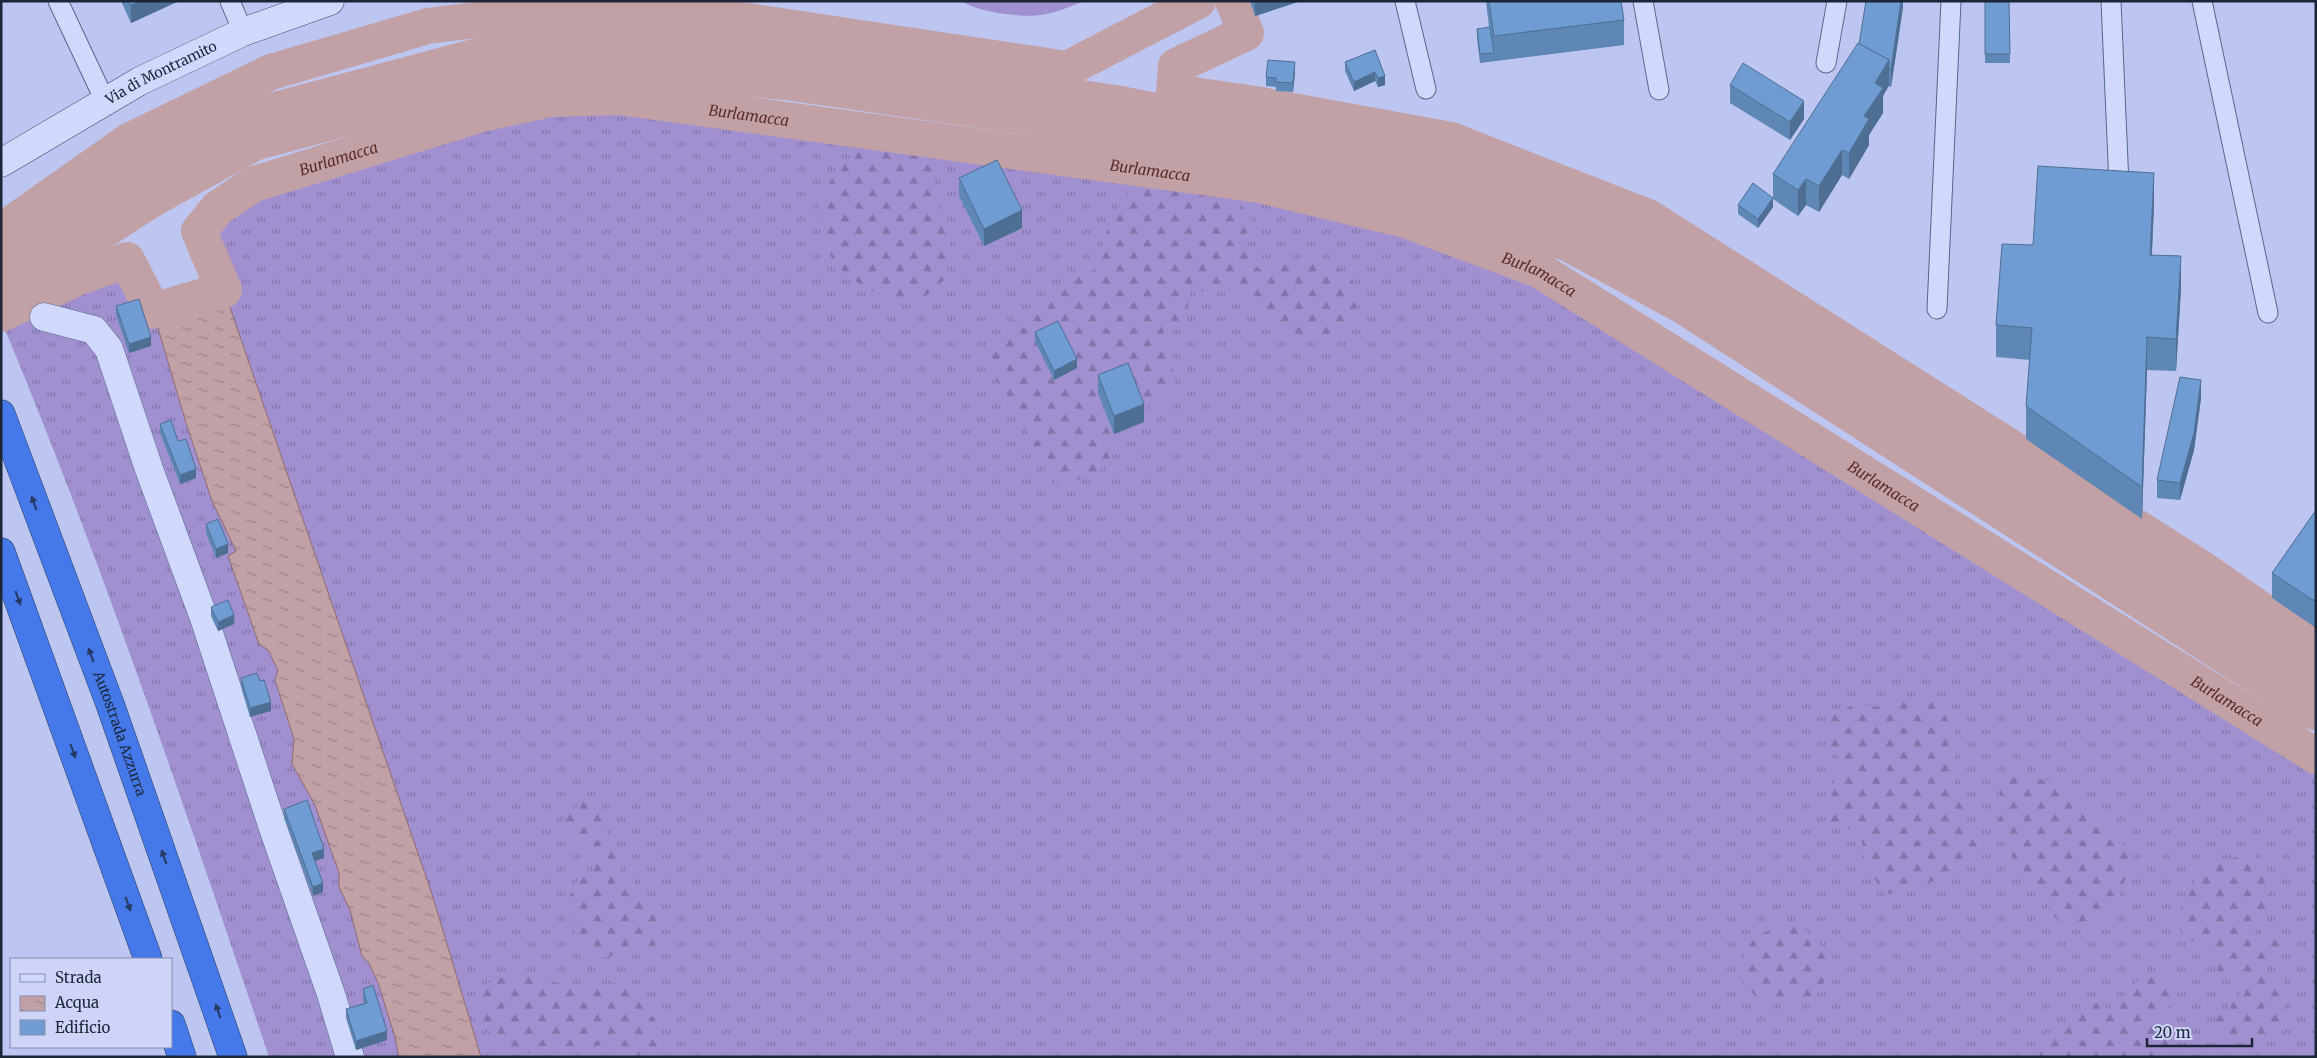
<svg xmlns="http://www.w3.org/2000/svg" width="2317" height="1058" font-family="Merriweather,serif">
<defs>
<pattern id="grass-tufts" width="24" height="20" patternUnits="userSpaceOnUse" patternTransform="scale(1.25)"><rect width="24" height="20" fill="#a090d0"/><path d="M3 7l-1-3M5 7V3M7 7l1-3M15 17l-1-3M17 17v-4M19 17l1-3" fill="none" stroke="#8275aa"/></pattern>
<pattern id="forest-firs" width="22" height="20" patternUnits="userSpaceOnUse" patternTransform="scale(1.25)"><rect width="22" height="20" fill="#a090d0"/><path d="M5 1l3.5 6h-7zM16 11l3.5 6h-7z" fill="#8275aa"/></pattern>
<pattern id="water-ripples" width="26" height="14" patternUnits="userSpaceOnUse" patternTransform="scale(1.25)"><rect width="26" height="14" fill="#c2a1a6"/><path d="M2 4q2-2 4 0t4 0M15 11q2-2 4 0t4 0" fill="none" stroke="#9d8388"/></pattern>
</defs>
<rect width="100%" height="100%" fill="#bdc6f1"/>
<g fill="url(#grass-tufts)">
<path d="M 619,97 L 1260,185 L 1405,220 L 1539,270 L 2316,756 L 2316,1057 L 481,1057 L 431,891 L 224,290 L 199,231 L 218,208 L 254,184 L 482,114 L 551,99 Z"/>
<path d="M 127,260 L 153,311 L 186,423 L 212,501 L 237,551 L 228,556 L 259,644 L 268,650 L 278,670 L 275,680 L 294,740 L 292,764 L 315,805 L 339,873 L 339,887 L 350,910 L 362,956 L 369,963 L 378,983 L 395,1037 L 399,1057 L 269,1057 C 185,809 102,561 1,320 L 1,314 L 79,277 Z"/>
</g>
<g fill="url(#forest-firs)">
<path d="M 861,148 L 915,150 L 931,168 L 935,183 L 938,209 L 948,223 L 950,251 L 944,280 L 919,302 L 886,299 L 848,277 L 831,257 L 818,211 L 825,190 L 839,166 Z"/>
<path d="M 1162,171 L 1189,175 L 1216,192 L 1233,196 L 1252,219 L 1246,236 L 1251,263 L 1267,274 L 1285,262 L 1306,260 L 1332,265 L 1352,279 L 1357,303 L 1349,326 L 1328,338 L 1298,336 L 1277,328 L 1259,305 L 1233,290 L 1191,292 L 1186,315 L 1163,332 L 1172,358 L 1175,390 L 1132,416 L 1118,433 L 1108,461 L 1093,477 L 1057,483 L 1028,442 L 1021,416 L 997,381 L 993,356 L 1015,317 L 1034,308 L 1075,276 L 1095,270 C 1103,241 1112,209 1135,187 C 1142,181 1153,176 1162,171 Z"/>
<path d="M 1914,697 L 1938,704 L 1957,736 L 1956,793 L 1973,806 L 1966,813 L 1963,826 L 1975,835 L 1981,851 L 1965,867 L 1944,874 L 1932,882 L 1906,886 L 1891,894 L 1882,891 L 1867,865 L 1860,833 L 1830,822 L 1825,794 L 1846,767 L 1823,738 L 1833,716 L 1852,705 L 1886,707 Z"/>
<path d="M 2028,775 L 2057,784 L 2075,797 L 2100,817 L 2112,834 L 2128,849 C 2129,874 2122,907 2097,920 C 2089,924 2079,925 2071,927 L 2054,917 L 2041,890 L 2020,868 L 2006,847 L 1998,824 L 2003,804 L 1999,789 L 2010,778 Z"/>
<path d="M 583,802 L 599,808 L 619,867 L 645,891 L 660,921 L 655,945 L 600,958 L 581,947 L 573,923 L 570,896 L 579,877 L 596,870 L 588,850 L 565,834 L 563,822 L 569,812 Z"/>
<path d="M 2254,854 L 2270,883 L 2264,917 L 2248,922 L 2255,932 L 2271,936 L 2282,946 L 2278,956 L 2264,965 L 2266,974 L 2284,981 L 2293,991 L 2279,1030 L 2266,1037 L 2237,1041 L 2215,1029 L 2215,1019 L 2240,995 L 2245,978 L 2218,972 L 2216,966 L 2219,952 L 2211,946 L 2184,939 L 2175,919 L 2204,863 Z"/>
<path d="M 1791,923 L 1805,930 L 1820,945 L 1828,964 L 1823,986 L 1810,1000 L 1788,1003 L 1756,997 L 1737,975 C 1751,936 1752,935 1791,923 Z"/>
<path d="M 2316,969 L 2316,1004 L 2310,1000 Z"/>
<path d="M 532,975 L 581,990 L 619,982 L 639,985 L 661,1036 L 663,1057 L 632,1057 L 613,1042 C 572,1052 542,1058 500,1050 L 478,1010 L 475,992 L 496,978 Z"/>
<path d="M 2149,977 L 2174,979 L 2178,998 L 2163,1012 L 2156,1028 L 2174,1036 L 2177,1057 L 2035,1057 L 2043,1038 L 2058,1033 C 2065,1020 2076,1002 2094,1003 C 2100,1003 2107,1008 2112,1011 L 2136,982 Z"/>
</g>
<path fill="#a090d0" d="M 962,1 L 1085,1 C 1071,6 1056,13 1041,15 C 1023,18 976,12 962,1 Z"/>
<path fill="url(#water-ripples)" stroke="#90686d" d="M 224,290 L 431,891 L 481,1057 L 399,1057 L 395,1037 L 378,983 L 369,963 L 362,956 L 350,910 L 339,887 L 339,873 L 315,805 L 292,764 L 294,739 L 275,680 L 278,670 L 268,650 L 259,644 L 228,556 L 236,551 L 212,501 L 186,423 L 153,311 Z"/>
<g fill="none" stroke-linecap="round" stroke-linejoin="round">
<g stroke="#c2a1a6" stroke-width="36">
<path d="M 1233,1 L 1246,33 L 1176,66 L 1174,92 L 1255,104 L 1451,140 L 1648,217 L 2204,570 L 2316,648"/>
<path d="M 1,231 L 129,141 L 271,72 L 428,26 L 538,12 L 646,10 L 748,21 L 1067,69 L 1198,1"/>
<path id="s1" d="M 1,314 L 79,277 L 127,260 L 153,311 L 224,290 L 199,231 L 218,208 L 254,184 L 482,114 L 551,99 L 619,97 L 1260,185 L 1405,220 L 1539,270 L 2316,756"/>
</g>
<path stroke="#c2a1a6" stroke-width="62" d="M 1,274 L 38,257 L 149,186 L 251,130 L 506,62 L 630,54 L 794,70 L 1114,116 L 1404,174 L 1574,232 L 1690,295 L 2316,699"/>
<g stroke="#55678b" stroke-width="21">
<g id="lane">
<path d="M 58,1 L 105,101"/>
<path d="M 230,1 L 243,32"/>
<path d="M 1405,1 L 1426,89"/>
<path d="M 1643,1 L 1659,90"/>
<path d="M 2111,1 L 2119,185"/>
<path d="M 2202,1 L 2268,313"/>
<path d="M 1826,63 L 1837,1"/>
<path d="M 1937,309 L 1951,1"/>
</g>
</g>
<g stroke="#55678b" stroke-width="29">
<path id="street" d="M 44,317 L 94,330 L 109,349 L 149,469 L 204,618 L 274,831 L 331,994 L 350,1057"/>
</g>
<g stroke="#384b6c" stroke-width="29">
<g id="secondary">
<path id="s2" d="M 1,163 L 140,81 L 243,32 L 330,1"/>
</g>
</g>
<g stroke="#2a3c58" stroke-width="29">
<g id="highway">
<path id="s3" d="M 1,414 L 110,704 L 233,1057"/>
<path d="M 1,552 L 148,959"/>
<path d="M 171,1024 L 182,1057"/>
</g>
</g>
<use href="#lane" stroke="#d0d8fc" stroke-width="19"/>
<use href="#street" stroke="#d0d8fc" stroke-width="28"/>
<use href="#secondary" stroke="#d0d8fc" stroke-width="28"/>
<use href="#highway" stroke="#4578e9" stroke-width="28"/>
</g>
<g fill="#5f87b5">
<path d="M 121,1 L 179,1 L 131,23 Z"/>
<path d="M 1250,1 L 1301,1 L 1255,16 Z"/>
<path d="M 1486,1 L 1621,1 L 1624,20 L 1624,45 L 1480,63 L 1477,38 L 1477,29 L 1489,27 Z"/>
<path d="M 1903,1 L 1903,7 L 1891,87 L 1889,86 L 1883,96 L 1883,113 L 1869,135 L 1869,145 L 1849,179 L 1842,175 L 1819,212 L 1806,205 L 1798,216 L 1773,199 L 1773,207 L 1758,228 L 1738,214 L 1738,205 L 1773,198 L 1773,174 L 1859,44 Z"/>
<path d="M 1985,1 L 2009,1 L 2010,63 L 1985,63 Z"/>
<path d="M 1375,50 L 1385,85 L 1378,87 L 1375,81 L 1354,91 L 1345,71 L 1345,62 Z"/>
<path d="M 1295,72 L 1293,92 L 1276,91 L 1276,87 L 1266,86 L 1266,77 Z"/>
<path d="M 1730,85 L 1804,119 L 1790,140 L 1730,103 Z"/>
<path d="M 959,178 L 1022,228 L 984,246 L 959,196 Z"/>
<path d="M 2154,205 L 2152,255 L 2181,288 L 2176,371 L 2147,370 L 2142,519 L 2026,439 L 2026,406 L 2030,360 L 1996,357 L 1996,325 L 2033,245 Z"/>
<path d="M 116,306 L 151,346 L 129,353 L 116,315 Z"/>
<path d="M 1035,332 L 1077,368 L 1054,380 L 1035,341 Z"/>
<path d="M 1098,375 L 1144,422 L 1114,434 L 1098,393 Z"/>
<path d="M 2201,398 L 2194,450 L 2180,500 L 2157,498 L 2157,480 Z"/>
<path d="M 160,424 L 178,441 L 196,478 L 180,484 L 160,433 Z"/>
<path d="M 2316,510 L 2316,628 L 2272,598 L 2272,573 Z"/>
<path d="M 206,524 L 228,553 L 216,558 L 206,533 Z"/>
<path d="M 211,607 L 234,624 L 218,631 L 211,616 Z"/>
<path d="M 241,678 L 260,681 L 271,711 L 250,717 L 241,687 Z"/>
<path d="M 284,809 L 324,858 L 315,861 L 323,892 L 313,896 L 284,818 Z"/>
<path d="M 363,989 L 387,1040 L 356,1050 L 346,1018 L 346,1009 L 364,1003 L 363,998 Z"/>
</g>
<g fill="#4e6e94">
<path d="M 140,1 L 179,1 L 131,23 L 131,5 Z"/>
<path d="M 1255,1 L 1301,1 L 1255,16 Z"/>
<path d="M 1901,1 L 1903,1 L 1903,7 L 1891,87 L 1891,69 Z"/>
<path d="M 1889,60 L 1889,85 L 1883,96 L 1883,113 L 1869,135 L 1869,145 L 1849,179 L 1849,153 L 1864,116 L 1875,83 Z"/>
<path d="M 1295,62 L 1295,72 L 1293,92 L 1293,83 Z"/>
<path d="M 1375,72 L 1375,81 L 1354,91 L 1354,82 Z"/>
<path d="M 1385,76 L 1385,85 L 1378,87 L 1378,78 Z"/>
<path d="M 1804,101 L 1804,119 L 1790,140 L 1790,122 Z"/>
<path d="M 1842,150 L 1842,175 L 1819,212 L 1819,186 Z"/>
<path d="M 2154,173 L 2154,205 L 2150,287 L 2150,255 Z"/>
<path d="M 1806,179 L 1806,205 L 1798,216 L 1798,190 Z"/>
<path d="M 1773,198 L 1773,207 L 1758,228 L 1758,219 Z"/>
<path d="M 1022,210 L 1022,228 L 984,246 L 984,229 Z"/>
<path d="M 2181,256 L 2181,288 L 2176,371 L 2176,339 Z"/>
<path d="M 151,337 L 151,346 L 129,353 L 129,344 Z"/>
<path d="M 2147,337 L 2147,370 L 2142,519 L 2142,487 Z"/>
<path d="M 1077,359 L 1077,368 L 1054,380 L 1054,371 Z"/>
<path d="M 2201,380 L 2201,398 L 2194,450 L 2180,500 L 2180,483 Z"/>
<path d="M 1144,404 L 1144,422 L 1114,434 L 1114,416 Z"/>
<path d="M 196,469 L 196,478 L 180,484 L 180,475 Z"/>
<path d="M 228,544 L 228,553 L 216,558 L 216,549 Z"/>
<path d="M 234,615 L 234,624 L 218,631 L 218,622 Z"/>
<path d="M 271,702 L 271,711 L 250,717 L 250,708 Z"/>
<path d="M 324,849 L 324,858 L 312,862 L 312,853 Z"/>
<path d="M 323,883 L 323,892 L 313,896 L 313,887 Z"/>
<path d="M 387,1031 L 387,1040 L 356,1050 L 356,1041 Z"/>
</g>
<g fill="#6f9dd3" stroke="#4e6e94">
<path d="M 129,1 L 140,1 L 131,5 Z"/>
<path d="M 1489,1 L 1621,1 L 1624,20 L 1494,36 Z"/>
<path d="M 1866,1 L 1901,1 L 1891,69 L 1889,68 L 1889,60 L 1859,44 Z"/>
<path d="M 1985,1 L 2009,1 L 2010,54 L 1985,54 Z"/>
<path d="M 1490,27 L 1494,53 L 1480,54 L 1477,29 Z"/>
<path d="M 1858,43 L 1889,60 L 1875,83 L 1883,88 L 1864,116 L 1869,119 L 1849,153 L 1842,150 L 1819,186 L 1806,179 L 1798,190 L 1773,174 Z"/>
<path d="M 1375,50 L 1385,76 L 1378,78 L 1375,72 L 1354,82 L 1345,62 Z"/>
<path d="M 1268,60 L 1295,62 L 1293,83 L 1276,82 L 1276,78 L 1266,77 Z"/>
<path d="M 1743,63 L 1804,101 L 1790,122 L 1730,85 Z"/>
<path d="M 997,160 L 1022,210 L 984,229 L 959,178 Z"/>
<path d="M 2038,166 L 2154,173 L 2150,255 L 2181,256 L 2176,339 L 2147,337 L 2142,487 L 2026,406 L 2032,328 L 1996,325 L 2002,244 L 2033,245 Z"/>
<path d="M 1753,183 L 1773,198 L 1758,219 L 1738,205 Z"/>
<path d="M 139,299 L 151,337 L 129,344 L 116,306 Z"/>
<path d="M 1058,321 L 1077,359 L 1054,371 L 1035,332 Z"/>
<path d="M 1128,363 L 1144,404 L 1114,416 L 1098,375 Z"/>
<path d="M 2180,377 L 2201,380 L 2194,433 L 2180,483 L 2157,480 Z"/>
<path d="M 171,420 L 178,441 L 186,439 L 196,469 L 180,475 L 160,424 Z"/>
<path d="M 2316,510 L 2316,602 L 2272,573 Z"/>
<path d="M 218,519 L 228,544 L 216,549 L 206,524 Z"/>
<path d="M 228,600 L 234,615 L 218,622 L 211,607 Z"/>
<path d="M 257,673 L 260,681 L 264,680 L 271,702 L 250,708 L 241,678 Z"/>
<path d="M 307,800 L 324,849 L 312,853 L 323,883 L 313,887 L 284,809 Z"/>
<path d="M 373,985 L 387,1031 L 356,1041 L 346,1009 L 367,1003 L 363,989 Z"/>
</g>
<defs><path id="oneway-solid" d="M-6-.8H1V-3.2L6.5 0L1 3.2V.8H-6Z" transform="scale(1.25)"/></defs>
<g fill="#263a64">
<use href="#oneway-solid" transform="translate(34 503) rotate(-110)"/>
<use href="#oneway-solid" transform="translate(18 598) rotate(70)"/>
<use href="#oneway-solid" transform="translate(91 655) rotate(-110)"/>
<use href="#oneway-solid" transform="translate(73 751) rotate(70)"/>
<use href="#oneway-solid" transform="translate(164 857) rotate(-109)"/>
<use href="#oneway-solid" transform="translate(128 904) rotate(70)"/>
<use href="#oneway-solid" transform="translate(218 1011) rotate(-108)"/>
</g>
<g text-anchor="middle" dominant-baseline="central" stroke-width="4" stroke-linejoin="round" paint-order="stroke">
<g font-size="14" fill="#1b2638" stroke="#cdd4f8">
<text stroke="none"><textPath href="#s2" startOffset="184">Via di Montramito</textPath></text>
<text stroke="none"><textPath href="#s3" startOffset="341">Autostrada Azzurra</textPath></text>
</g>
<g font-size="15" font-style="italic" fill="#5a2c28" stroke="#cdd4f8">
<text stroke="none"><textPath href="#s1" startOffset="914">Burlamacca</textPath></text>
<text stroke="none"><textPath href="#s1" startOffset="494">Burlamacca</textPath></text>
<text stroke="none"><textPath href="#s1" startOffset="1319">Burlamacca</textPath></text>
<text stroke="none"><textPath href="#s1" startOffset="1724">Burlamacca</textPath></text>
<text stroke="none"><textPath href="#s1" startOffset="2129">Burlamacca</textPath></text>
<text stroke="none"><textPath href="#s1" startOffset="2534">Burlamacca</textPath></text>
</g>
</g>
<rect width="2317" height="1058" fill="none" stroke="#1b2638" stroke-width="5"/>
<rect x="10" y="958" width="162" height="90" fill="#cdd4f8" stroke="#868eab"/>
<rect x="20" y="974" width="25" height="8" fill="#d0d8fc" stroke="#868eab"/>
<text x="55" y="983" font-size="15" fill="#1b2638">Strada</text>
<rect x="20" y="996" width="25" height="15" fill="url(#water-ripples)" stroke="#868eab"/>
<text x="55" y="1008" font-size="15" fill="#1b2638">Acqua</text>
<rect x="20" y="1020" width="25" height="15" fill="#6f9dd3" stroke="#868eab"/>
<text x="55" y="1033" font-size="15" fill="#1b2638">Edificio</text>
<path d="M2147 1038v8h105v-8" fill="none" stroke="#1b2638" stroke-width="2.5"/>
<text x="2154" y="1038" font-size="15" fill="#1b2638" stroke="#cdd4f8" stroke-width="4" paint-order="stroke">20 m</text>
</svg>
